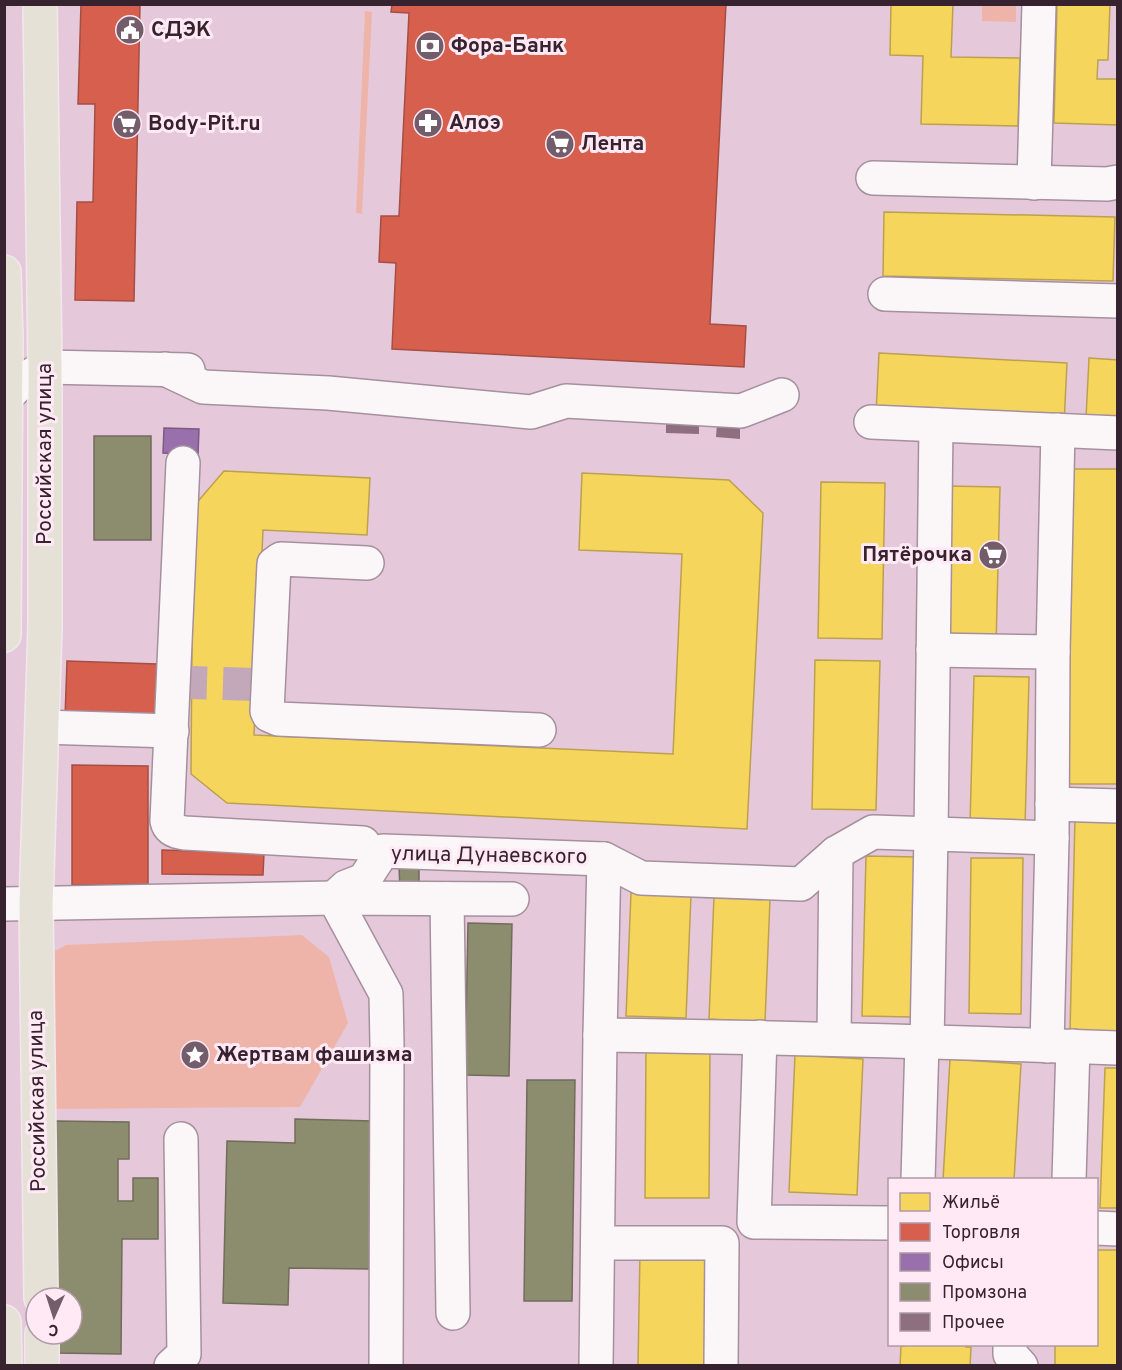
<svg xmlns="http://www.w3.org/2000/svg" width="1122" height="1370" font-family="Overpass,sans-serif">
<rect width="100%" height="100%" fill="#e5c9da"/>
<g fill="#efb4a9">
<path d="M 982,5 L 1016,5 L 1016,22 L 982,21 Z"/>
<path d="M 365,11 L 372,12 L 362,214 L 356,213 Z"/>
<path d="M 302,935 L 329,957 L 348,1023 L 300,1107 L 53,1109 L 55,951 L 66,945 Z"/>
</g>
<g fill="#f6d55c" stroke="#bda04e" stroke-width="1.5">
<path d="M 891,4 L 953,4 L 951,57 L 1020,58 L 1018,126 L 921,124 L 923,56 L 890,55 Z"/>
<path d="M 1057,4 L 1110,4 L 1108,60 L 1098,60 L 1097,79 L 1118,79 L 1118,125 L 1054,123 Z"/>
<path d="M 884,212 L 1115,217 L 1113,281 L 883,276 Z"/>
<path d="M 879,353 L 1067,363 L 1064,424 L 876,414 Z"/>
<path d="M 1089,358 L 1118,360 L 1118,419 L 1086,418 Z"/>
<path d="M 1070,469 L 1118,469 L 1118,784 L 1066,784 Z"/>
<path d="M 224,471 L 370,478 L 367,535 L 263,530 L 254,735 L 673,754 L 682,554 L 579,550 L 582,473 L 729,480 L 763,513 L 747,829 L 227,803 L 191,774 L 193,507 Z"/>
<path d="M 821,482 L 885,483 L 882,639 L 818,638 Z"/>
<path d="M 947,486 L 1000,487 L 996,645 L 943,643 Z"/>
<path d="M 815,660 L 880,661 L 876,810 L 812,809 Z"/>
<path d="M 974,676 L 1029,677 L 1025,827 L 970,825 Z"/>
<path d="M 1075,817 L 1118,818 L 1118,1033 L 1070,1032 Z"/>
<path d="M 866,856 L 917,857 L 913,1017 L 862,1016 Z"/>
<path d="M 971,858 L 1023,858 L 1021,1014 L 969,1013 Z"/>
<path d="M 631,893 L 691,895 L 686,1018 L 626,1016 Z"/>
<path d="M 714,896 L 770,899 L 765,1022 L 709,1019 Z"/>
<path d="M 646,1045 L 710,1045 L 709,1198 L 645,1198 Z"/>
<path d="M 795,1055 L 863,1059 L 857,1195 L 789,1192 Z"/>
<path d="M 950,1059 L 1021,1064 L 1014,1180 L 943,1180 Z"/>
<path d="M 1105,1068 L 1118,1068 L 1118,1208 L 1100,1208 Z"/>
<path d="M 1096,1250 L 1118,1250 L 1118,1366 L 1055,1366 L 1055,1344 L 1096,1344 Z"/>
<path d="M 640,1252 L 711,1253 L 710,1366 L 638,1366 Z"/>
<path d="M 906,1344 L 966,1344 L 966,1347 L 971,1347 L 970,1366 L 900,1366 L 901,1346 L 905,1346 Z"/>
</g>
<g fill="#d6604d" stroke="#a64e44" stroke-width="1.5">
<path d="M 81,4 L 140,4 L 134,301 L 75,300 L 77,202 L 93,202 L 95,104 L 78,104 Z"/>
<path d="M 392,4 L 726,4 L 710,324 L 746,326 L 744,367 L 392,349 L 396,263 L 379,262 L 381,216 L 399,216 L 409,13 L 391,12 Z"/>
<path d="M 67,661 L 157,664 L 155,721 L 65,718 Z"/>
<path d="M 72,765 L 148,766 L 148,884 L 72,885 Z"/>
<path d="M 162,850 L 264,853 L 263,875 L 162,874 Z"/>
</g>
<path fill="#9970ab" stroke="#7c5986" stroke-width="1.5" d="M 164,428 L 199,429 L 198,455 L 163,453 Z"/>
<g fill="#8c8c6e" stroke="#726c5b" stroke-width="1.5">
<rect x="94" y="436" width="57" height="104"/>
<path d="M 399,865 L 419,865 L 419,891 L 400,892 Z"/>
<path d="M 468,923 L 512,924 L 509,1076 L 465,1075 Z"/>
<path d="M 527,1080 L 575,1080 L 572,1301 L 524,1301 Z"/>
<path d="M 295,1119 L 373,1121 L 369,1269 L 289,1268 L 288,1305 L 223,1303 L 227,1141 L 295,1143 Z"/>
<path d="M 56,1121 L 129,1122 L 129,1159 L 118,1159 L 118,1201 L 133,1201 L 133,1178 L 158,1178 L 158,1239 L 122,1239 L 121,1354 L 55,1353 L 55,1334 L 72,1334 L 72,1298 L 55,1298 Z"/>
</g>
<g fill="#8e6f7f">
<path d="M 666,421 L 699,422 L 699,434 L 666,433 Z"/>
<path d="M 717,424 L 740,426 L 740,439 L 716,437 Z"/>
</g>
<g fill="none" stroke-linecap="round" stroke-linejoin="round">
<path stroke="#c2a8b8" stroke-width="33" stroke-dasharray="33 16" stroke-linecap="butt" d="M 174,682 L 268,685"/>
<g stroke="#a5909d" stroke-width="36">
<g id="minor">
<path d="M 873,178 L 1107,184 L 1118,182"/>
<path d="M 1034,183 L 1039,4"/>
<path d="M 885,294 L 1118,301"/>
<path d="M 165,369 L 203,387 L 328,393 L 531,412 L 566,401 L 741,411 L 782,395"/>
<path d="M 6,397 L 23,380 L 45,367 L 188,370"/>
<path d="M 871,422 L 1118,433"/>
<path d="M 183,463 L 167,821 C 169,830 176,832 185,833 L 363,843"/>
<path d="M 367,563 L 281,559 L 274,564 L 267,711 L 269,715 L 278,719 L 539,730"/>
<path d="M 933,650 L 1053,652"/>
<path d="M 42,727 L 172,731"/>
<path d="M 1052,804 L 1118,806"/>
<path d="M 334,898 L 346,887 L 364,880 L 383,851 L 604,859 L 641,878 L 801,884 L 836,853 L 873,832 L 1052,838"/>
<path d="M 334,898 L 386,994 L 387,1045 L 386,1366"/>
<path d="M 447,899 L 453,1313"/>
<path d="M 4,904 L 334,898 L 512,899"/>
<path d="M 600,1035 C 772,1037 945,1042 1118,1048"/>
<path d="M 760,1037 L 754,1222 L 890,1223"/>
<path d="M 834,1039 L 836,853"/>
<path d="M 927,1043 L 931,834 L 936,425"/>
<path d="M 1047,1046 L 1052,838 L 1053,652 L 1058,430"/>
<path d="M 918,1180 L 922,1042"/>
<path d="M 1069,1180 L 1073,1046"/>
<path d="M 1096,1228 L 1118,1229"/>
<path d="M 598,1243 L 722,1243 L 721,1366"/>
<path d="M 1010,1344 L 1010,1354 L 1021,1366"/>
<path d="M 171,1366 L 184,1354 L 181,1139"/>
<path d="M 596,1366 L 600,1035 L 604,859"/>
</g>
</g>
<g stroke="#f3e7ee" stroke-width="36">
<g id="major">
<path d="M 40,4 L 45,367 L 45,628 L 36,904 L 41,1298"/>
<path d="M 4,272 L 6,339 L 4,635"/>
<path d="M 4,1322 L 5,1366"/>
<path d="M 42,1334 L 42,1366"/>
</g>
</g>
<use href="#minor" stroke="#fbf7f9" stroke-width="33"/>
<use href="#major" stroke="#e6e1d7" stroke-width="33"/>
</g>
<defs>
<g id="civic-disc" transform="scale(1.5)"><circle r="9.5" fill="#745d6b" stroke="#ffe9f5"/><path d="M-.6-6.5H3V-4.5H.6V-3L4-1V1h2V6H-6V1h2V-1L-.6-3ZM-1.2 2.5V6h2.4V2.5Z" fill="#fff"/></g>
<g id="bank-disc" transform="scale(1.5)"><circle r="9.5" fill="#745d6b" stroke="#ffe9f5"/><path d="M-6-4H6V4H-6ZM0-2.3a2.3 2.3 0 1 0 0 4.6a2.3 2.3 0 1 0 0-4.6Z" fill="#fff"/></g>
<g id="pharmacy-disc" transform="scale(1.5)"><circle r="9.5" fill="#745d6b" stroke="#ffe9f5"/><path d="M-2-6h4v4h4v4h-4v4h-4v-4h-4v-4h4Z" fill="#fff"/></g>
<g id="supermarket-disc" transform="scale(1.5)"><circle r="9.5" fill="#745d6b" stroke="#ffe9f5"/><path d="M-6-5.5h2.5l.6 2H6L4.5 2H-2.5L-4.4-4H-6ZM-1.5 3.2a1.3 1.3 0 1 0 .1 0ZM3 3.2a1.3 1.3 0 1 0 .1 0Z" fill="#fff"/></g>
<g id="sight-disc" transform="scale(1.5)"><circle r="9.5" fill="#745d6b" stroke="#ffe9f5"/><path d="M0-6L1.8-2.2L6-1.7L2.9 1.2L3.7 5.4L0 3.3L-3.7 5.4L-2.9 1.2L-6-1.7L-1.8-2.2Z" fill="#fff"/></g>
</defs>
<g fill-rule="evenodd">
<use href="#civic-disc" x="130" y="30"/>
<use href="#bank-disc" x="430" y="46"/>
<use href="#pharmacy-disc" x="428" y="123"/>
<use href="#supermarket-disc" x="127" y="124"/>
<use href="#supermarket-disc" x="560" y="144"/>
<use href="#supermarket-disc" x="993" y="555"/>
<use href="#sight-disc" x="195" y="1055"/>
</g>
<g text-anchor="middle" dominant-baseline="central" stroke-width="6" stroke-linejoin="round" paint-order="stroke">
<g font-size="21" font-weight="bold" fill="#37232f" stroke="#ffe9f5" text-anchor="start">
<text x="151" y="30">СДЭК</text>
<text x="451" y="46">Фора-Банк</text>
<text x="449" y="123">Алоэ</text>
<text x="148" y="124">Body-Pit.ru</text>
<text x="581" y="144">Лента</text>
<text x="972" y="555" text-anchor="end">Пятёрочка</text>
<text x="216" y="1055">Жертвам фашизма</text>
</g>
<g font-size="21" fill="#37232f" stroke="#ffe9f5">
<text transform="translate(45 454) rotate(-90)">Российская улица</text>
<text transform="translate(489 856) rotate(1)">улица Дунаевского</text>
<text transform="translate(38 1101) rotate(-91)">Российская улица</text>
</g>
</g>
<rect width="1122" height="1370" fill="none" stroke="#37232f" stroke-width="12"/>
<rect x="888" y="1178" width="210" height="168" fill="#ffe9f5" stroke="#af9aa6" stroke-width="1.5"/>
<rect x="900" y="1193" width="30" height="18" fill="#f6d55c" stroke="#af9aa6" stroke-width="1.5"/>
<text x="942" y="1208" font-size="18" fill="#37232f">Жильё</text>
<rect x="900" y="1223" width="30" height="18" fill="#d6604d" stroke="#af9aa6" stroke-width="1.5"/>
<text x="942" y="1238" font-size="18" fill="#37232f">Торговля</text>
<rect x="900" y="1253" width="30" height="18" fill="#9970ab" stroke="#af9aa6" stroke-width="1.5"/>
<text x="942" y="1268" font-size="18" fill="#37232f">Офисы</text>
<rect x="900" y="1283" width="30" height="18" fill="#8c8c6e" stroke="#af9aa6" stroke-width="1.5"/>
<text x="942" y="1298" font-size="18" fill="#37232f">Промзона</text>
<rect x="900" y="1313" width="30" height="18" fill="#8e6f7f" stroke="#af9aa6" stroke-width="1.5"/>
<text x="942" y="1328" font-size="18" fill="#37232f">Прочее</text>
<g transform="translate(54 1316) rotate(183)"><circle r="28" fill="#ffe9f5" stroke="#af9aa6" stroke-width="1.5"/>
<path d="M0-4.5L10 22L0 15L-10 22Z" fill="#745d6b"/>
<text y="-9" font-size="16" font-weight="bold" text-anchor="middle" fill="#37232f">С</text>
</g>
</svg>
